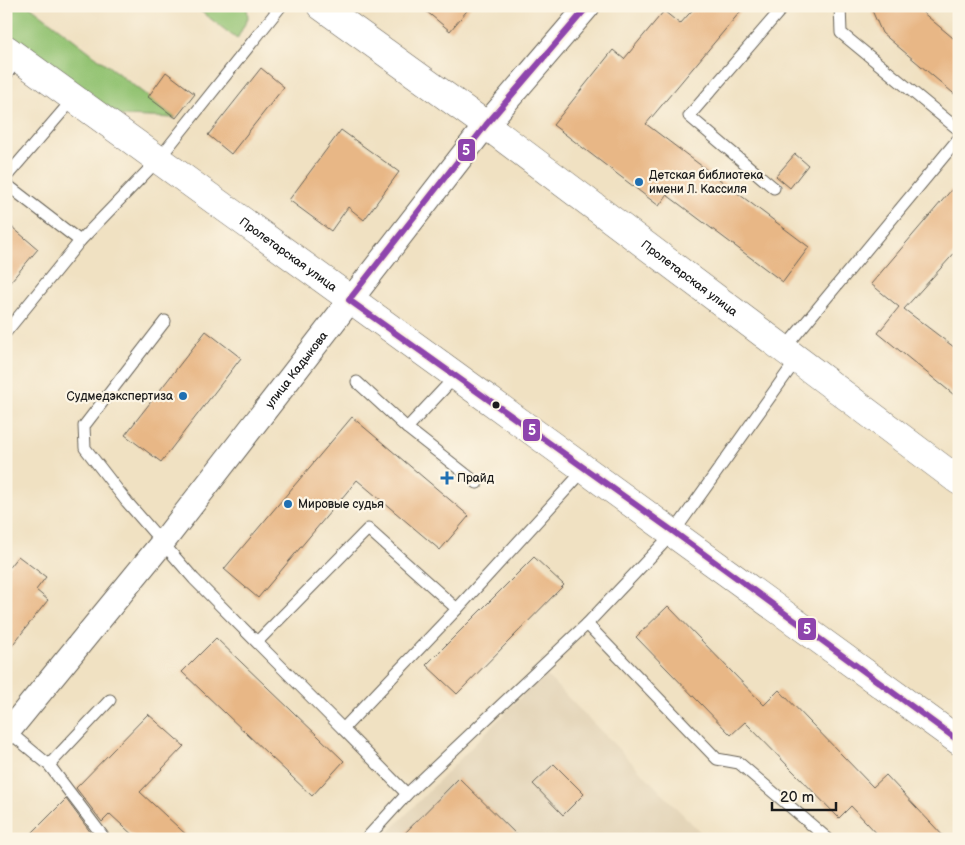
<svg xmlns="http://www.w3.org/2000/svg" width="965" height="845" font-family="'Balsamiq Sans',sans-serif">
<rect width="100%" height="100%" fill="#fcf5e5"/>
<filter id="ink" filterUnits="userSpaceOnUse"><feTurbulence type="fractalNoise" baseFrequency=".02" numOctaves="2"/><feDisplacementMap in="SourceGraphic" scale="10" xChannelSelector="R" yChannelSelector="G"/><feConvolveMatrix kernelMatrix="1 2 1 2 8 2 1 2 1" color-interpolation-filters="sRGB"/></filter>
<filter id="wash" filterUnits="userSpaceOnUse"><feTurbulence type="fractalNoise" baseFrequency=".0096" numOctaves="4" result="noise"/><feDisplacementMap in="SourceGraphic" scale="20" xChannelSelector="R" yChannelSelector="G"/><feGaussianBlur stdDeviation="1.12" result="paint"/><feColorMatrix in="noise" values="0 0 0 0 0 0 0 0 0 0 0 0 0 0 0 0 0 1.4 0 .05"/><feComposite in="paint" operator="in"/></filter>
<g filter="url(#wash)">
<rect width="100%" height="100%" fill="#f0e1c2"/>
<path fill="#e1d1b4" d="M 544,673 L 707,839 L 382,839 Z"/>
<g fill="#93c372" stroke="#587047">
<path d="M 6,6 L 30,6 L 176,118 L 96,115 L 6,49 Z"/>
<path d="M 194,6 L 247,6 L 248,18 L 237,39 Z"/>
</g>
<g id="blocks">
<g fill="#e8b786">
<path d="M 420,6 L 471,6 L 450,31 Z"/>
<path d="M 696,6 L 745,6 L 646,124 L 809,247 L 783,282 L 667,195 L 659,206 L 553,125 L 613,50 L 624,59 L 664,11 L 680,24 Z"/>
<path d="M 870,6 L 915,6 L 959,43 L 959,98 L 882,33 Z"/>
<path d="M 261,68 L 284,87 L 231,154 L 208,135 Z"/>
<path d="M 166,72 L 195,94 L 176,118 L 148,97 Z"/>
<path d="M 341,130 L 399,172 L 364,220 L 348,207 L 331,231 L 289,200 Z"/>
<path d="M 795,154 L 808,165 L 790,188 L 776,176 Z"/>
<path d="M 959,181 L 959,248 L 904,309 L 959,351 L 959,399 L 878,333 L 899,307 L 871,284 Z"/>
<path d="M 6,222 L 38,249 L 6,287 Z"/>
<path d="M 206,331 L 241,358 L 161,462 L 125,435 Z"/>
<path d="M 352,417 L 469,516 L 440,550 L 357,480 L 258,598 L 224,569 Z"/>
<path d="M 18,556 L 46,577 L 36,590 L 48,600 L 6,653 L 6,571 Z"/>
<path d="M 534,557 L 564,585 L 457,694 L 426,665 Z"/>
<path d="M 668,606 L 764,705 L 779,690 L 873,787 L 886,775 L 946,839 L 882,839 L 851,806 L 839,818 L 745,722 L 731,735 L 636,637 Z"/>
<path d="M 216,638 L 344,761 L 312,796 L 182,672 Z"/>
<path d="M 148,714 L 184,746 L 140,792 L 191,839 L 137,839 L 110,814 L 102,822 L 76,788 Z"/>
<path d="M 554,764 L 584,794 L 563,815 L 533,784 Z"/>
<path d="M 459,778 L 521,839 L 399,839 Z"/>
<path d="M 66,799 L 91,833 L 85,839 L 26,839 Z"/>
</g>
</g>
</g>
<g filter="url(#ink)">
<use href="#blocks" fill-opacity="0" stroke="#666156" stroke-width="1"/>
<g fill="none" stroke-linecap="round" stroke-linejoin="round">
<g stroke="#666156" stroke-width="13">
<g id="service">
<path d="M 840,6 L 841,33 L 959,130"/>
<path d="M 6,75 L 19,58"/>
<path d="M 6,177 L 74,98"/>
<path d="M 6,184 L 80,241"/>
<path d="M 774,188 L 689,116 L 784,6"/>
<path d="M 165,321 L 84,426 L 85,448 L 127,502 L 194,579 L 343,729"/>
<path d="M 6,332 L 80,241 L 158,160 L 281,6"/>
<path d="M 784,349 L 959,138"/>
<path d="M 357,382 L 407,428 L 477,483"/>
<path d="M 407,428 L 455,377"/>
<path d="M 457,609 L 584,470"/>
<path d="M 587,624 L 717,759 L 739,763 L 828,839"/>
<path d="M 258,641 L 368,529 L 457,609 L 343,729 L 407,794"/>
<path d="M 8,731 L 49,765 L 105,839"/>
<path d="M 49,765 L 110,700"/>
<path d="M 366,839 L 407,794 L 587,624 L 674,532 L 797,359"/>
</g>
</g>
<g stroke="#666156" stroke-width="26">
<g id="minor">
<path id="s1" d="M 6,734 L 163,542 L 486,125 L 588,6"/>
</g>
</g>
<g stroke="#666156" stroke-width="29">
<g id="tertiary">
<path id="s2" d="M 321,6 L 486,125 L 959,481"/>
<path id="s3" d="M 6,49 C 323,281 642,509 959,741"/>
</g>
</g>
<use href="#service" stroke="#fff" stroke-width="11"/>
<use href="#minor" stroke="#fff" stroke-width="24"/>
<use href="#tertiary" stroke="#fff" stroke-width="28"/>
<g stroke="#fcf5e5" stroke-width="10">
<path id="bus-1" d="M 588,6 L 486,125 L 349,300 L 674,532 L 959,741"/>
</g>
<use href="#bus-1" stroke="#8e44ad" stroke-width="6"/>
</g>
</g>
<g fill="#1f6fb2" stroke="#fcf5e5" stroke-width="2">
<circle cx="639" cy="182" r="5"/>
<circle cx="183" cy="396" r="5"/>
<path d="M444.5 470.5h5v5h5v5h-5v5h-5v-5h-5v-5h5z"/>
<circle cx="288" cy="504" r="5"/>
</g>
<circle fill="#1c1c1c" stroke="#fcf5e5" stroke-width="2" cx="496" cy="405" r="4.5"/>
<g text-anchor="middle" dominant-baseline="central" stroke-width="4.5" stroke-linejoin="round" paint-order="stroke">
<g font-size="12" fill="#1c1c1c" stroke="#fcf5e5" text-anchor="start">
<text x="649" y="175">Детская библиотека<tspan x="649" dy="14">имени Л. Кассиля</tspan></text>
<text x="173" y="396" text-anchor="end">Судмедэкспертиза</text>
<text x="457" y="478">Прайд</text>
<text x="298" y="504">Мировые судья</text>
</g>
<g font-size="12" fill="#1c1c1c" stroke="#fcf5e5">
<text stroke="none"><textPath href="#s3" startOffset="349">Пролетарская улица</textPath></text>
<text stroke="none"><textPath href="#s2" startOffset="458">Пролетарская улица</textPath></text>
<text stroke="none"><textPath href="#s1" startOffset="466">улица Кадыкова</textPath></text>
</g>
</g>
<g stroke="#fcf5e5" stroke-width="2">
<rect x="457" y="138" width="19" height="24" rx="5" fill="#8e44ad"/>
<rect x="522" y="418" width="19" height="24" rx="5" fill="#8e44ad"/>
<rect x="797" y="617" width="20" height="24" rx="5" fill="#8e44ad"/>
</g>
<g font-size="14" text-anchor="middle" font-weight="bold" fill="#fff">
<text x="466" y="155">5</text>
<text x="532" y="435">5</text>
<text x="807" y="634">5</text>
</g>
<rect width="965" height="845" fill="none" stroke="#fcf5e5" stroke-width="25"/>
<path d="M772 802v8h64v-8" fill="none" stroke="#1c1c1c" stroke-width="2.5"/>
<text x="780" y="802" font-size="15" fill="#1c1c1c" stroke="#fcf5e5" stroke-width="4" paint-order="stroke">20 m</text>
</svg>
